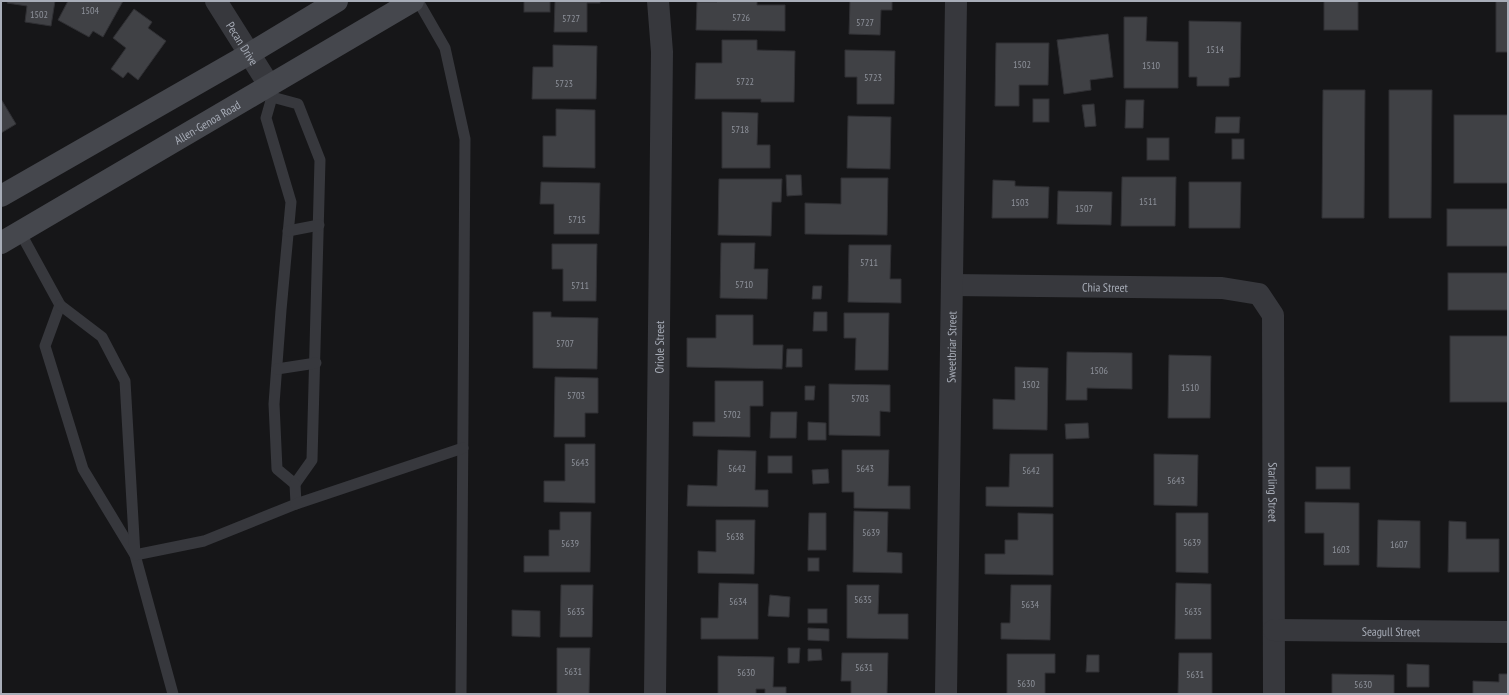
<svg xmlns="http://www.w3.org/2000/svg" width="1509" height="695" font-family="'PT Sans Narrow',sans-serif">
<rect width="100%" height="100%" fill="#161618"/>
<g fill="#404145" stroke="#303034">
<polygon points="8,1 55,1 51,26 25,22 27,6 7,3"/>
<polygon points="68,1 123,1 103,37 93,31 89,37 58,20"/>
<rect x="524" y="1" width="26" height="11"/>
<polygon points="555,1 600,1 600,3 587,3 587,32 554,32"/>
<polygon points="717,1 757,1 757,5 785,5 785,31 696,30 697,2 717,2"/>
<polygon points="850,1 892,1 892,10 881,10 880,35 849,34"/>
<rect x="1324" y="1" width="34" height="29"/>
<rect x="1496" y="1" width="12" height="51"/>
<polygon points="134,9 152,22 148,28 166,41 138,80 128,72 123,78 111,69 126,48 113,38"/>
<polygon points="1124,17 1147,17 1146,41 1178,42 1178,88 1124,88"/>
<polygon points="1189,21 1241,22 1240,77 1229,78 1229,86 1197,86 1197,77 1189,77"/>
<polygon points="1108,34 1113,77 1090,80 1091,90 1064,94 1057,40"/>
<polygon points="722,40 757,40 757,50 795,51 794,102 761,102 761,99 695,99 696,63 722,63"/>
<polygon points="996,43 1049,43 1048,85 1019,85 1019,106 995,106"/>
<polygon points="553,45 597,46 596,99 532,99 533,67 553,67"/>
<polygon points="845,50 895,51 894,104 857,104 857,77 845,77"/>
<polygon points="1323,90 1365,90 1364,218 1322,218"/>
<polygon points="1389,90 1432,90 1431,218 1389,218"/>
<polygon points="1,99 16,124 1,133"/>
<rect x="1033" y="99" width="16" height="23"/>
<polygon points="1126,100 1144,100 1143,128 1125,128"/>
<polygon points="1094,104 1096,126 1085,127 1082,105"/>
<polygon points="556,109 595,110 595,168 543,167 543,136 556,136"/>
<polygon points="722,112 758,113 757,145 770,145 770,168 722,168"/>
<rect x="1454" y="115" width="54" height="68"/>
<polygon points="848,116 891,117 890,169 847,168"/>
<polygon points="1216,117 1240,117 1239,133 1215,133"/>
<rect x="1147" y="138" width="22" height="22"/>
<rect x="1232" y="139" width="12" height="20"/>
<polygon points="786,175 801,175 802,195 787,196"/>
<polygon points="1122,177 1176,177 1175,226 1121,226"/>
<polygon points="841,178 888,178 887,235 805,234 805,203 841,204"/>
<polygon points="719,179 782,179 781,202 772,202 771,236 718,235"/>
<polygon points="993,180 1015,181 1015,186 1049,187 1048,218 992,218"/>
<polygon points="541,182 600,183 599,234 554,234 554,204 540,204"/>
<polygon points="1189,182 1241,182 1240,228 1189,228"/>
<polygon points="1058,191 1112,192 1111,225 1057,224"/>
<rect x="1447" y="209" width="61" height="37"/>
<polygon points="721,243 755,243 754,269 768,269 767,299 720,298"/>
<polygon points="552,244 597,244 596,301 563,301 563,269 552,269"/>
<polygon points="849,245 891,245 890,279 901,279 901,303 848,302"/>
<rect x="1448" y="273" width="60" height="37"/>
<polygon points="813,286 822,286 821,299 812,299"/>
<polygon points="533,312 551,312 551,317 598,318 597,369 533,368"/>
<polygon points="814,312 827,312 827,331 813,331"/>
<polygon points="844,313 889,313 888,370 855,370 856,338 844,338"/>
<polygon points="716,315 753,315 753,345 783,345 782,369 687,367 687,338 716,338"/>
<rect x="1450" y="336" width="58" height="66"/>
<polygon points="787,349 802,349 802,367 786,367"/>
<polygon points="1067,352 1132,353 1132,389 1087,388 1087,400 1066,400"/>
<polygon points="1169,355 1211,356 1210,418 1168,418"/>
<polygon points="1015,367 1048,368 1047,430 993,429 993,399 1015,400"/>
<polygon points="555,377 598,378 598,413 585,413 585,437 554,437"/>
<polygon points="715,381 763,381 763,406 750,406 750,437 693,436 693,422 715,422"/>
<polygon points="829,384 890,385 890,412 880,411 880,436 829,435"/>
<polygon points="805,386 815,386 814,400 805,400"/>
<polygon points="771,412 797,412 796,438 770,438"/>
<polygon points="808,422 826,423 826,440 808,440"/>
<polygon points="1088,423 1089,438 1066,439 1065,424"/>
<polygon points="565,444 595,444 595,503 544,502 544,481 565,481"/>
<polygon points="718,450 756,451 755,490 768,490 768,507 687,506 688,485 717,486"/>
<polygon points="842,450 889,450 888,486 910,486 910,509 854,508 854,492 842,492"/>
<polygon points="1010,454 1053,454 1053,507 986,506 986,487 1009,487"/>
<polygon points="1154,454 1198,455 1197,506 1154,505"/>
<rect x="768" y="456" width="24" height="17"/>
<rect x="1316" y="467" width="34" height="22"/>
<polygon points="828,469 829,483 813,484 812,470"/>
<polygon points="1305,502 1359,503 1359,565 1324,565 1324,533 1305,533"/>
<polygon points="854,511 888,512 887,552 902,553 902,573 853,572"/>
<polygon points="560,512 591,512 590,572 524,572 524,556 549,556 549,530 560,530"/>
<polygon points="809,513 826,513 826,550 808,550"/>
<polygon points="1018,513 1053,514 1053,575 985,574 985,554 1005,554 1005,540 1018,540"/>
<polygon points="1176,513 1208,513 1208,573 1176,572"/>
<polygon points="716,520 755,520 754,574 698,573 698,551 716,552"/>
<polygon points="1378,520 1420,521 1420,568 1377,567"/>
<polygon points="1449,521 1466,522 1466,539 1499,539 1499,572 1448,572"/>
<rect x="808" y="558" width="11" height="13"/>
<polygon points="719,583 758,584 758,639 701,639 701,618 718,618"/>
<polygon points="1176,583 1211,584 1211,639 1175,639"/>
<polygon points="561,585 593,585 592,637 560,637"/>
<polygon points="847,585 879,585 878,614 908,614 908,639 847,638"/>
<polygon points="1011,585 1051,585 1050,640 1001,639 1001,623 1010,623"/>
<polygon points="770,595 790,597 789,617 768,616"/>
<rect x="808" y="609" width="19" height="14"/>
<polygon points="512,610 540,611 540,637 512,636"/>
<polygon points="808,628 829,629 829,641 808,640"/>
<polygon points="557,648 590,648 589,694 557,694"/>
<polygon points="788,648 800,648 799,663 788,663"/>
<polygon points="808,649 821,649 822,660 808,661"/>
<polygon points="842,653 888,653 887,694 851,694 851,681 841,681"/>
<polygon points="1179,653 1212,653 1212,694 1178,694"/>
<polygon points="1007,654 1055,654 1055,673 1045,673 1045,694 1007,694"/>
<polygon points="1087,655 1099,655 1099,672 1086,672"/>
<polygon points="718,656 774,657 773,687 786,687 786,694 765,694 765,689 756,689 756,694 718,694"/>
<polygon points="1407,664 1429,665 1429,687 1407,687"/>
<polygon points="1332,674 1394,675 1394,694 1332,694"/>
<polygon points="1499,674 1508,674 1508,694 1473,694 1473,681 1499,682"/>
</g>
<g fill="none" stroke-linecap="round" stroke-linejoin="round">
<g stroke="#37383d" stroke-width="11">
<polyline points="418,1 445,48 465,139 461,694"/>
<polyline points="269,85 272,97 266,118 291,202 281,310 274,404 277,469 295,484 312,460 320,160 298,104 272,97"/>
<polyline points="288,231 319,225"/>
<polyline points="20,232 60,305 45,346 83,469 135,555 173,694"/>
<polyline points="60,305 102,337 125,381 135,555 204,541 296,504 295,484"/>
<polyline points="277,369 316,363"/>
<polyline points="296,504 463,448"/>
</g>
<g stroke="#37383d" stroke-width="22">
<path id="s1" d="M216 1 269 85"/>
<path id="s2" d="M952 285 1222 288 1259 294 1273 315 1274 694"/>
<path id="s3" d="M1274 630 1508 632"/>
<path id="s4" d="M655 694 662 52 658 1"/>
<path id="s5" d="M946 694 956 1"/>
</g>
<g stroke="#45474d" stroke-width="22">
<polyline points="1,196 249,54 337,1"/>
<path id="s6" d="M1 243 413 1"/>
</g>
</g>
<g text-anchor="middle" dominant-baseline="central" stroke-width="3" stroke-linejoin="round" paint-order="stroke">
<g font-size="10" fill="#8e929b">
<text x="90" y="10">1504</text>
<text x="39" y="14">1502</text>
<text x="741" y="17">5726</text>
<text x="571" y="18">5727</text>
<text x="865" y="22">5727</text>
<text x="1215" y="49">1514</text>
<text x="1022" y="64">1502</text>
<text x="1151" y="65">1510</text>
<text x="873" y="77">5723</text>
<text x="745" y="81">5722</text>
<text x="564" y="83">5723</text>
<text x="740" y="129">5718</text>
<text x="1148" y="201">1511</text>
<text x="1020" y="202">1503</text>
<text x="1084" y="208">1507</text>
<text x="577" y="219">5715</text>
<text x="869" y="262">5711</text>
<text x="744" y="284">5710</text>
<text x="580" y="285">5711</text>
<text x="565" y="343">5707</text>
<text x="1099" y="370">1506</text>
<text x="1031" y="384">1502</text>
<text x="1190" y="387">1510</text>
<text x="576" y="395">5703</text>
<text x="860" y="398">5703</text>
<text x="732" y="414">5702</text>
<text x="580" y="462">5643</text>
<text x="737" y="468">5642</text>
<text x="865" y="468">5643</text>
<text x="1031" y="470">5642</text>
<text x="1176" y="480">5643</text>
<text x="871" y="532">5639</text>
<text x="735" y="536">5638</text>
<text x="1192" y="542">5639</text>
<text x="570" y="543">5639</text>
<text x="1399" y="544">1607</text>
<text x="1341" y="549">1603</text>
<text x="863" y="599">5635</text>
<text x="738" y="601">5634</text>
<text x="1030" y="604">5634</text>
<text x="576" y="611">5635</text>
<text x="1193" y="611">5635</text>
<text x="864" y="667">5631</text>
<text x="573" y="671">5631</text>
<text x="746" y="672">5630</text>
<text x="1195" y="674">5631</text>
<text x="1026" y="683">5630</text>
<text x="1363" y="684">5630</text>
</g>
<g font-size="12" fill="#a8adb8" stroke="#111113">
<text stroke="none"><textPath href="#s1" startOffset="50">Pecan Drive</textPath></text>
<text stroke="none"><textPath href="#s6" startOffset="239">Allen-Genoa Road</textPath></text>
<text stroke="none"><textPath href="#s2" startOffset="153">Chia Street</textPath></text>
<text stroke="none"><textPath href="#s4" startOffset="347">Oriole Street</textPath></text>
<text stroke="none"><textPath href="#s5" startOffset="347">Sweetbriar Street</textPath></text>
<text stroke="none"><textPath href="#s2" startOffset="510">Starling Street</textPath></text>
<text stroke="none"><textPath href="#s3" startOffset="117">Seagull Street</textPath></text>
</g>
</g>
<rect width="1509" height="695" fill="none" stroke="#a8adb8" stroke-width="4"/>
</svg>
